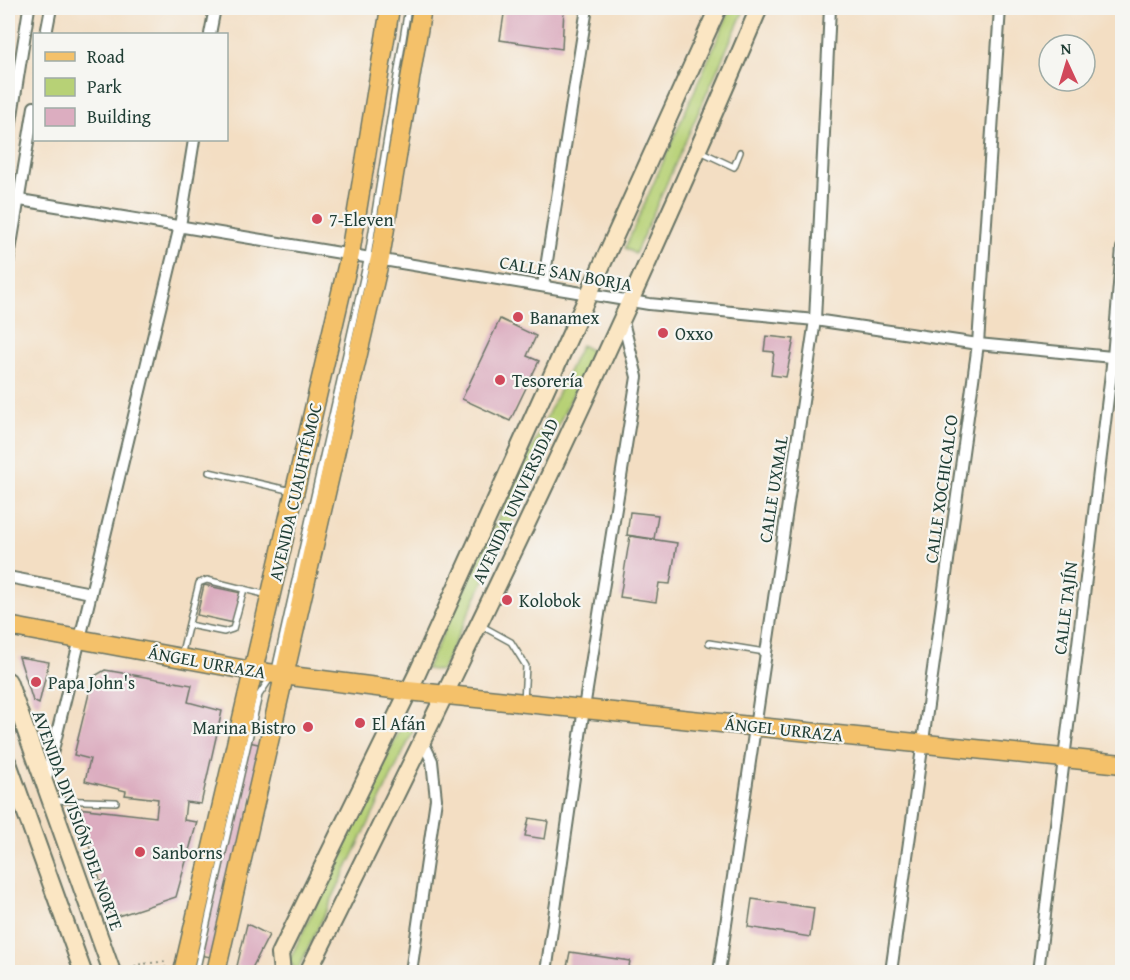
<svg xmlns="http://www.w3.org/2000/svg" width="1130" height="980" font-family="'Gentium Book Plus',serif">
<rect width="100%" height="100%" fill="#f6f6f2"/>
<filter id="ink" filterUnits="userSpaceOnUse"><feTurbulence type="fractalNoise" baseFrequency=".0167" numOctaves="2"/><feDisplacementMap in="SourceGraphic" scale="12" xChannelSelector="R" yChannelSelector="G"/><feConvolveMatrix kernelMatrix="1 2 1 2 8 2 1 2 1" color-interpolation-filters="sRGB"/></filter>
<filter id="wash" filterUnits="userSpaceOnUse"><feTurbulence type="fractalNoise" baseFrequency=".008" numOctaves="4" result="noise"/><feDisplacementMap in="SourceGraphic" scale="24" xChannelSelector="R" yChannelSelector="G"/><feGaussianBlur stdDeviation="1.35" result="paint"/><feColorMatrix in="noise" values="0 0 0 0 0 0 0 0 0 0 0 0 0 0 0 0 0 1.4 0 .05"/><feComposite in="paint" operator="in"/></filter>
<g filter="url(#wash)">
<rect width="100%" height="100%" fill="#f3dec3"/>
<g fill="#b7d176" stroke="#6b8755" stroke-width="1.5">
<polygon points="731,8 745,8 635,254 625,248"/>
<polygon points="581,345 593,352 441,671 426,669"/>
<polygon points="407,715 413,732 297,971 289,961"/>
</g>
<g id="blocks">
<g fill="#dcadc0">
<polygon points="505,8 564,8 562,49 500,40"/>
<polygon points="500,319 536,336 527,356 539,361 510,421 462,399"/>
<polygon points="766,336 794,339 786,377 771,375 774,352 764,351"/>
<polygon points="630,512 658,515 654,539 627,535"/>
<polygon points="630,536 677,543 670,584 659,583 656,602 620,597"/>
<polygon points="204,585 241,593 234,623 197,615"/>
<polygon points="19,657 49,662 39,704 33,701"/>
<polygon points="105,670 192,685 188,702 222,711 201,804 186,802 184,820 197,822 176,897 112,918 77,808 156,817 158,799 125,795 126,791 85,781 90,759 74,755 93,677"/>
<polygon points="248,742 264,745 216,958 200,955"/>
<polygon points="529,818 548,821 545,839 525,836"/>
<polygon points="752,899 814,908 810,937 748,927"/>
<polygon points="247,924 269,935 250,972 237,966"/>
<polygon points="570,952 630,961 628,972 566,972"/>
</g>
</g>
</g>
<g filter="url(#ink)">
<use href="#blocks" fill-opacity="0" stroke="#697566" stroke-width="1.5"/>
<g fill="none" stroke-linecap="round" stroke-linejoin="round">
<defs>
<g id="service">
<polyline points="700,151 734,167 740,152"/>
<polyline points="209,472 292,491"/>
<polyline points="189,625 224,632 233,629 244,589"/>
<polyline points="480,625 511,642 526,666 524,701"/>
<polyline points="709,643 765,652"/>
<polyline points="181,656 199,583 207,580 268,595"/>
<polyline points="275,670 368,256 408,8"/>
<polyline points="52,800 116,802"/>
<polyline points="196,972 259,695 271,677"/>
</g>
<g id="minor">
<polyline points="46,34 51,8"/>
<polyline points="210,34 215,8"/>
<polyline points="8,141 29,8"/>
<polyline points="8,198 649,304 815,320 978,344 1122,358"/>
<polyline points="8,263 34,107"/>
<polyline points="543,286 587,8"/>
<polyline points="8,577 91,593"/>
<polyline points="45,783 180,226 194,140"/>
<polyline points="411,972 436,799 432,761 423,742"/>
<polyline points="546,972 584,708 637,377 622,318"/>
<polyline points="719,972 815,320 830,8"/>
<polyline points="891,972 978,344 1000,8"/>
<polyline points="1038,972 1113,357 1122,248"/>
</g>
<g id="secondary">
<polyline points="8,681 112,972"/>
<polyline points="8,763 83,972"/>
<polyline points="282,972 280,954 417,674 718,8"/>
<path d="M308 972C466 655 621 334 759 8"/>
</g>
<g id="primary">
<polyline points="8,626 252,671 408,691 1122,764"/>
<polyline points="183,972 350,254 390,8"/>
<polyline points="216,972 380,258 422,8"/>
</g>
</defs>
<use href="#service" stroke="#697566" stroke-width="8"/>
<use href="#minor" stroke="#697566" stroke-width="14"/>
<use href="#secondary" stroke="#697566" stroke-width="20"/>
<use href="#primary" stroke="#697566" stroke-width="21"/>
<g stroke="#697566" stroke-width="2" stroke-dasharray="1.5 4.5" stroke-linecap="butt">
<polyline points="159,969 167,967"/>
<polyline points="138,972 135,965 168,961"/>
</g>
<use href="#service" stroke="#fff" stroke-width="5"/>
<use href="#minor" stroke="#fff" stroke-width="10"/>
<use href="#secondary" stroke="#fbe6c3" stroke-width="16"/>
<use href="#primary" stroke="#f4c16a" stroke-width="18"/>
</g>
</g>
<g fill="#d1495b" stroke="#f6f6f2" stroke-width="2">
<circle cx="317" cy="219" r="6"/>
<circle cx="518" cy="317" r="6"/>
<circle cx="663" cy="333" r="6"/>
<circle cx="500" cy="380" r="6"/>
<circle cx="507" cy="600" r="6"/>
<circle cx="36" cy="682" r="6"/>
<circle cx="360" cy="723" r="6"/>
<circle cx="308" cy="727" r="6"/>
<circle cx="140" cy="852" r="6"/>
</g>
<g text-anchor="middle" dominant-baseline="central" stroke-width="4.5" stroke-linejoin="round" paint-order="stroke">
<g font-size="18" fill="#1f3d34" stroke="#f6f6f2" text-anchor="start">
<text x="329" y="219">7-Eleven</text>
<text x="530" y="317">Banamex</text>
<text x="675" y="333">Oxxo</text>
<text x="512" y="380">Tesorería</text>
<text x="519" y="600">Kolobok</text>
<text x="48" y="682">Papa John's</text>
<text x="372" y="723">El Afán</text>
<text x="296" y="727" text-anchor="end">Marina Bistro</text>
<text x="152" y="852">Sanborns</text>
</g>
<g font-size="18" fill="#1f3d34" stroke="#f6f6f2">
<text transform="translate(566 273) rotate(10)">CALLE SAN BORJA</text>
<text transform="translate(773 489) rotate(-81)">CALLE UXMAL</text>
<text transform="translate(941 489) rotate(-82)">CALLE XOCHICALCO</text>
<text transform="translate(295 492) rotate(-77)">AVENIDA CUAUHTÉMOC</text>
<text transform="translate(515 501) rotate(-65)">AVENIDA UNIVERSIDAD</text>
<text transform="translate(1065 608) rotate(-83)">CALLE TAJÍN</text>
<text transform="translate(207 662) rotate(10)">ÁNGEL URRAZA</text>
<text transform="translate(784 729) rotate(6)">ÁNGEL URRAZA</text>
<text transform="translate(78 820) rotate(70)">AVENIDA DIVISIÓN DEL NORTE</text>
</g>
</g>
<rect width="1130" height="980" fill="none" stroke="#f6f6f2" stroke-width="30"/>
<rect x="33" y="33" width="195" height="108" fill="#f6f6f2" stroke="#a0aca6" stroke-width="1.5"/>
<rect x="45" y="52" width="30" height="9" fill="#f4c16a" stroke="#a0aca6" stroke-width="1.5"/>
<text x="87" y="63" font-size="18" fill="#1f3d34">Road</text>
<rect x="45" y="78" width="30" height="18" fill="#b7d176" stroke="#a0aca6" stroke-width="1.5"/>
<text x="87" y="93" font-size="18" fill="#1f3d34">Park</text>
<rect x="45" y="108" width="30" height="18" fill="#dcadc0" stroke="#a0aca6" stroke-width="1.5"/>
<text x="87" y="123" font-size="18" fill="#1f3d34">Building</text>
<g transform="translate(1067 63) rotate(356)"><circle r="28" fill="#f6f6f2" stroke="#a0aca6" stroke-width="1.5"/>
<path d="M0-4.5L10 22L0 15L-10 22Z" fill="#d1495b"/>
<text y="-9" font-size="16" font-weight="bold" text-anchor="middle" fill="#1f3d34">N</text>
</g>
</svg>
